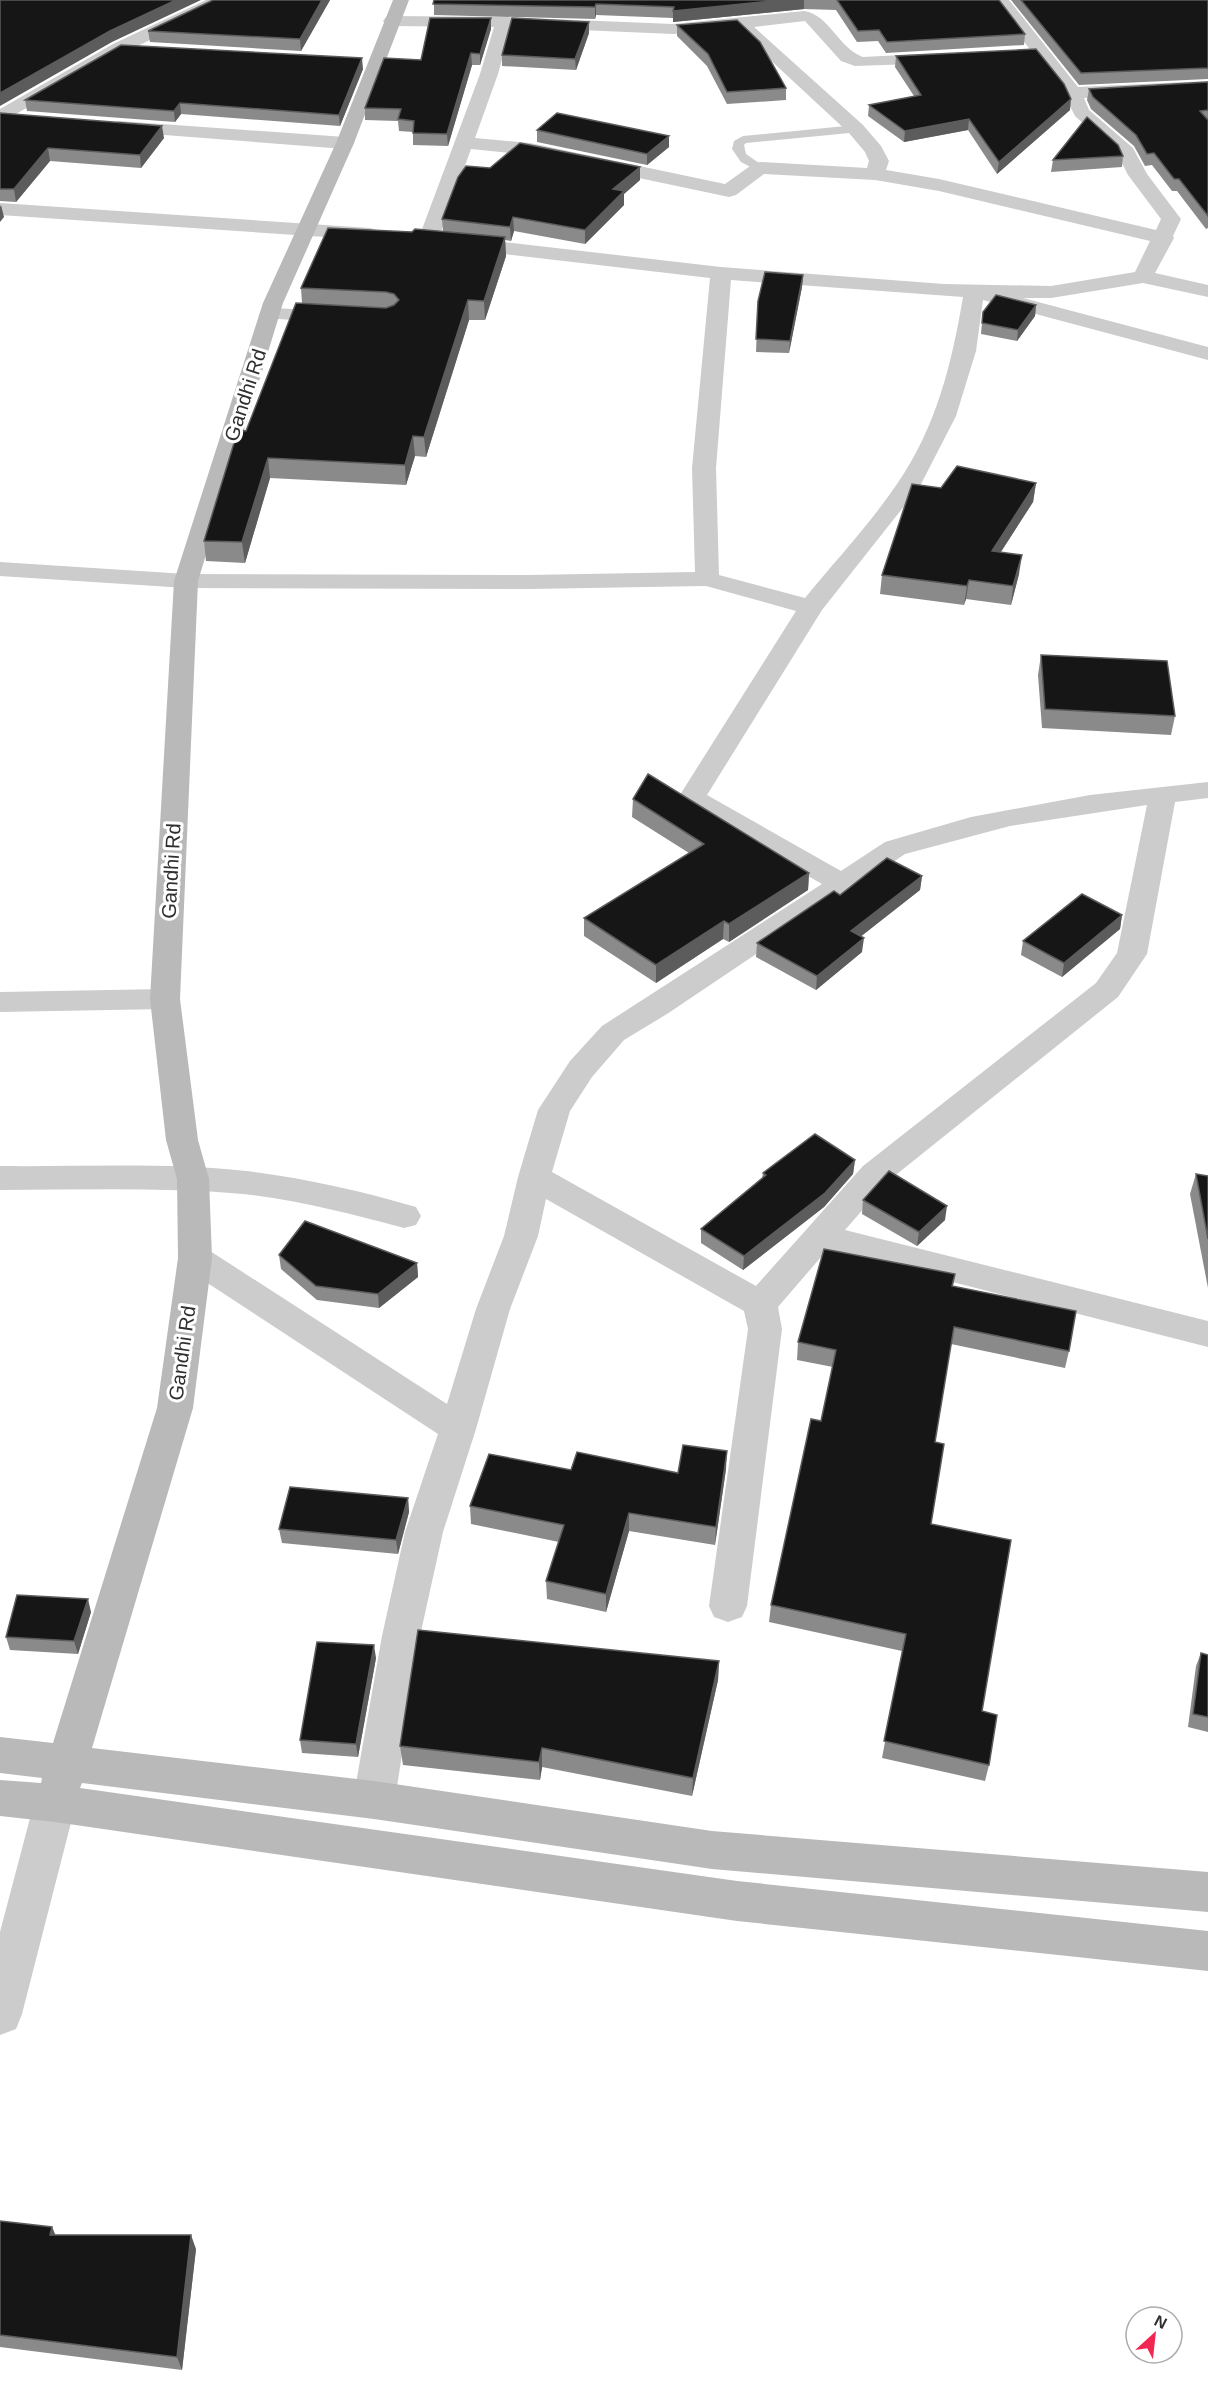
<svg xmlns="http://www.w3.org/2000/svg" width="1208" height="2389" font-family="Helvetica,sans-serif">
<rect width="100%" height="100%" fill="#fff"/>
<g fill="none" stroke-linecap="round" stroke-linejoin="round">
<polygon fill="#ccc" fill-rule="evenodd" points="856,125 860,126 860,132 746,143 744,145 746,154 766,168 760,172 741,162 732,149 734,141 743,136"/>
<g fill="#ccc" fill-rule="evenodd">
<polygon points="206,0 227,0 225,4 125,52 0,123 0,109 113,44"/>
<path d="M992 0H1009L1078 87 1208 81V91L1084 98 1089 110 1133 148 1147 174 1181 219 1173 236 1174 238 1155 273 1208 285V297L1143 283 1051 298H1023L1208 347V360L983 300 976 351 956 416 920 486 822 610 707 795 841 871 885 842 971 817 1090 795 1208 782V798L1175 802 1147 954 1118 997 887 1182 845 1230 1208 1321V1347L827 1250 778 1307 782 1329 747 1606 742 1617 728 1622 714 1617 709 1606 748 1329 744 1311 546 1199 538 1236 510 1309 476 1429 443 1532 420 1636 395 1800 389 1813 374 1819 359 1813 353 1800 382 1636 405 1532 438 1434 183 1267 178 1258 183 1249 195 1246 207 1249 447 1404 476 1309 504 1236 518 1177 538 1110 570 1061 602 1026 822 884 682 804 678 798 796 611 706 586 529 589 186 588 0 576V562L186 574 529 575 695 572 692 468 710 278 460 249 453 247 450 243 453 239 460 237 721 267 944 284 1051 286 1135 272 1150 241 939 191 875 180 764 174 736 195 729 197 530 155 471 149 438 240 435 244H421L418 240 480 74 494 27 392 26 386 25 383 21 386 17 392 16 504 17 673 24 804 11C830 15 838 48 863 57L941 53 947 54 950 58 947 62 941 63 855 66 841 61 805 21 754 27 863 125 881 146 889 161 886 170 939 179 1156 230 1161 219 1128 175 1118 155 1075 116 1064 94ZM511 27 673 34 737 29 849 133 865 152 869 161 867 168 760 162 753 164 725 184 530 143 475 138 498 74ZM731 280 963 297C952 363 936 428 897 484 870 524 836 560 805 598L719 575 716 468ZM1147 805 1117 953 1096 983 863 1166 756 1286 552 1172 570 1111 592 1077 624 1040 667 1014 905 854 1010 826Z"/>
<polygon points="119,121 345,137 352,139 354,143 352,147 345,149 112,131 110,127 112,123"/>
<polygon points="0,203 370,228 377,230 380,234 377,238 370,240 0,215"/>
<polygon points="270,308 338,311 345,313 349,317 345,321 338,323 263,318 259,314 263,310"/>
<polygon points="165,989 176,992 180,999 176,1006 165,1009 0,1012 0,992"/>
<path d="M0 1166C82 1167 165 1162 246 1171 304 1178 361 1191 416 1207L421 1216 416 1225 404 1228C351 1214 298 1200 243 1194 162 1187 81 1190 0 1190Z"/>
<polygon points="55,1784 70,1790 76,1803 22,2014 16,2029 0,2035 0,1932 34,1803 40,1790"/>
</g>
<polygon fill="#b9b9b9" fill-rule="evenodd" points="393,0 409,0 354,143 283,303 198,581 180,999 198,1140 209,1179 212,1258 193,1408 92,1748 374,1781 712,1831 1208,1872 1208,1912 712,1869 374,1819 82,1783 80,1788 737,1881 1208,1931 1208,1971 737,1921 55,1822 0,1816 0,1780 41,1783 42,1778 0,1773 0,1737 53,1743 157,1408 178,1258 177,1179 166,1140 150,999 174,581 263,303 336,143"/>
</g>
<g fill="#8a8a8a">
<polygon points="213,0 330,0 301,51 150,42 148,31"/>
<polygon points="434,0 999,0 1025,34 1024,45 886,53 878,41 857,42 836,10 804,9 673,22 673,18 596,15 595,19 434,15"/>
<polygon points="1011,0 1208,0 1208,79 1079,85"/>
<polygon points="491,18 491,29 480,65 472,65 448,146 413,145 413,132 399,131 398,121 365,120 365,108 421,60"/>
<polygon points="677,25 786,88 786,100 727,104 707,66 677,36"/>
<polygon points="589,33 576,70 502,66 502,55"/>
<polygon points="896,56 1070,110 997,174 968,130 904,142 868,116 869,105 914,96 895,67"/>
<polygon points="363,69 340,126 181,114 175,122 27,111 25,100"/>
<polygon points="1208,82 1208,228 1206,229 1177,191 1172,191 1152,165 1145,166 1134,146 1091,109 1087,100 1089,89"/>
<polygon points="0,113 164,138 141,168 50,161 16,202 0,201"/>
<polygon points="537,130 669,136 669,147 647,165 537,142"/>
<polygon points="1123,156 1122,167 1051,172 1053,160"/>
<polygon points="640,167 640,180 624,194 624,205 585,244 514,231 511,241 505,240 506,256 485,320 469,320 426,457 415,456 406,485 270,478 245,563 206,561 204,541 246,431 302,303 301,288 412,232 443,231 442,219 490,168"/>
<polygon points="803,275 802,287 789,353 756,352 758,301"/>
<polygon points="1036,305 1035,316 1017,341 981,334 983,312"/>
<polygon points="1036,483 1033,502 1001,552 1019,574 1011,605 966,599 964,605 880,594 882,575 941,488"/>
<polygon points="1041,655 1175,716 1171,735 1042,728 1038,675"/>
<polygon points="633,799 809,873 808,890 729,942 723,939 656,983 584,936 584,918 689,853 632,817"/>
<polygon points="922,876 920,890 861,936 862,952 816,990 756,957 757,943 840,895"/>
<polygon points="1122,915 1120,929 1062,977 1021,955 1023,941"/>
<polygon points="855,1160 853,1174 824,1207 743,1270 701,1243 701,1229 762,1178 763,1173"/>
<polygon points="1196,1174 1208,1176 1208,1288 1190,1194"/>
<polygon points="863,1200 945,1220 917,1246 862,1214"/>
<polygon points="279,1255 417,1263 418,1277 379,1308 317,1300 281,1269"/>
<polygon points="955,1274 953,1286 1069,1351 1065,1368 951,1344 935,1442 931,1524 982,1711 989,1765 985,1781 882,1758 902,1651 769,1622 771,1605 821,1421 833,1367 797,1360 798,1342"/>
<polygon points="726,1469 715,1545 629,1531 606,1612 547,1599 546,1581 559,1542 471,1524 470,1506 678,1473"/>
<polygon points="408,1498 409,1512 398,1554 282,1543 279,1529"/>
<polygon points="91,1612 78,1654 10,1650 6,1637"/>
<polygon points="1201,1653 1208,1655 1208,1732 1188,1727 1196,1666"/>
<polygon points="376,1658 358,1757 302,1753 300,1740"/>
<polygon points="719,1661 718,1680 692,1796 542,1767 540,1780 403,1765 400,1746"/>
<polygon points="0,2221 52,2227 55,2235 196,2249 182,2370 0,2347"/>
</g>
<g fill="#5c5c5c">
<polygon points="176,0 201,0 112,42 0,106 0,93 110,31"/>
<polygon points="322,0 330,0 301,51 300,39"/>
<polygon points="782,0 804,0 804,9 673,22 673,11"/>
<polygon points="596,4 596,15 595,19 595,7"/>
<polygon points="491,18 491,29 480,65 480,54"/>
<polygon points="589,22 589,33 576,70 575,59"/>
<polygon points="471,53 472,65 448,146 447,134"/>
<polygon points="362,58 363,69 340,126 339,115"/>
<polygon points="1071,99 1070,110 997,174 999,162"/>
<polygon points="180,103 181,114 175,122 174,111"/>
<polygon points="969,119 968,130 904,142 905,131"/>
<polygon points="162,126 164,138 141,168 140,155"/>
<polygon points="669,136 669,147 647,165 647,154"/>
<polygon points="48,148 50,161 16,202 14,189"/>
<polygon points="640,167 640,180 624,194 624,205 585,244 585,230 613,189"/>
<polygon points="1,205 4,217 0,222 0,207"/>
<polygon points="513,217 514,231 511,241 510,227"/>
<polygon points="505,237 506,256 485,320 484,301"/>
<polygon points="803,275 802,287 789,353 790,341"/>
<polygon points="468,300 469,320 426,457 424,437"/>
<polygon points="1036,305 1035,316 1017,341 1018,330"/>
<polygon points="413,436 415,456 406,485 405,465"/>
<polygon points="268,458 270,478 245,563 242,542"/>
<polygon points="1036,483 1033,502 989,570 992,551"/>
<polygon points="1022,555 1019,574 1011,605 1013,586"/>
<polygon points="969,580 966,599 964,605 967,586"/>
<polygon points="809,873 808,890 729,942 729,924"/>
<polygon points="922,876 920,890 850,945 851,931"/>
<polygon points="1122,915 1120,929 1062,977 1064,963"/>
<polygon points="724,921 723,939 656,983 656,965"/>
<polygon points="864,938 862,952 816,990 817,976"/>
<polygon points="855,1160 853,1174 824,1207 743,1270 744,1256"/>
<polygon points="947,1206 945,1220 917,1246 919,1232"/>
<polygon points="417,1263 418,1277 379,1308 378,1294"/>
<polygon points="727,1451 726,1469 715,1545 716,1527"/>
<polygon points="408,1498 409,1512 398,1554 396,1540"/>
<polygon points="629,1513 629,1531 606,1612 606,1594"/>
<polygon points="88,1599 91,1612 78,1654 74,1641"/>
<polygon points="374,1645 376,1658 358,1757 356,1744"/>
<polygon points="719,1661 718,1680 692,1796 693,1778"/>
<polygon points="542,1748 542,1767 540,1780 539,1762"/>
<polygon points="52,2227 58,2241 50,2235"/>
<polygon points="191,2235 196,2249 182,2370 177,2357"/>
</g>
<g fill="#161616" stroke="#5c5c5c" stroke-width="1.5">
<polygon points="0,0 176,0 110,31 0,93"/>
<polygon points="213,0 322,0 300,39 148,31"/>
<polygon points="434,0 782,0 673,11 674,7 596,4 595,7 433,4"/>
<polygon points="837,0 999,0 1025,34 887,42 879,30 858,31"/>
<polygon points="1021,0 1208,0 1208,68 1081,73"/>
<polygon points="430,18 491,18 480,54 471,53 447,134 413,133 414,121 398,119 401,109 365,108 384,58 421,60"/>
<polygon points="512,18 589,22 575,59 502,55"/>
<polygon points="737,20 760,42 786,88 727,92 708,54 677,25"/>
<polygon points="121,45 362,58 339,115 180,103 174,111 25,100"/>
<polygon points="1036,49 1064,84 1071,99 999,162 969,119 905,131 869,105 921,95 896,56"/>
<polygon points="1208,82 1208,110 1200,111 1208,120 1208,216 1179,179 1174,179 1154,153 1147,154 1136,135 1093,97 1089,89"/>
<polygon points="0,113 162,126 140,155 48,148 14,189 0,189"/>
<polygon points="557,113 669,136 647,154 537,130"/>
<polygon points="1087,117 1118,145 1123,156 1053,160"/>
<polygon points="520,143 640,167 613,189 624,191 585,230 513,217 510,227 442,219 458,177 466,166 490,168"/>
<polygon points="328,228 412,232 415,229 505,237 484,301 468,300 424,437 413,436 405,465 268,458 242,542 204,541 238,430 246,431 296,303 386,308 394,305 399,300 394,294 386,292 301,288"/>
<polygon points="765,272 803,275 790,341 756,339 758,301"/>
<polygon points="996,295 1036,305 1018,330 982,323 983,312"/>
<polygon points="957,466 1036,483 992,551 1022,555 1013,586 969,580 967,586 882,575 912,484 941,488"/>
<polygon points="1041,655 1167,661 1175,716 1045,709"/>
<polygon points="648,774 809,873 729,924 724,921 656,965 584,918 704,844 633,799"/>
<polygon points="887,858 922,876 851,931 864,938 817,976 757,943 834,891 840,895"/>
<polygon points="1082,894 1122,915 1064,963 1023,941"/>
<polygon points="815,1134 855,1160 825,1193 744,1256 701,1229 766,1175 763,1173"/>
<polygon points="889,1171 947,1206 919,1232 863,1200"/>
<polygon points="1196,1174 1208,1176 1208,1239"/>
<polygon points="305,1221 417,1263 378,1294 316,1286 279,1255"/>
<polygon points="824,1249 955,1274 952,1286 1076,1311 1069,1351 954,1327 935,1442 944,1444 931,1524 1011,1540 982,1711 997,1715 989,1765 884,1741 906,1634 771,1605 811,1419 821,1421 836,1350 798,1342"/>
<polygon points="683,1445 727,1451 716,1527 629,1513 606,1594 546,1581 564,1525 470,1506 489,1454 571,1470 577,1452 678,1473"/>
<polygon points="290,1487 408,1498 396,1540 279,1529"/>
<polygon points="17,1595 88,1599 74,1641 6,1637"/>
<polygon points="418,1630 719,1661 693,1778 542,1748 539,1762 400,1746"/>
<polygon points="317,1642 374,1645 356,1744 300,1740"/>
<polygon points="1201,1653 1208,1655 1208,1717 1193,1714"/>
<polygon points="0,2221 52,2227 50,2235 191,2235 177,2357 0,2335"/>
</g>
<g text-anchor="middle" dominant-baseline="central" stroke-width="6" stroke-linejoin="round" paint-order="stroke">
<g font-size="20" fill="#2f2f2f" stroke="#fff">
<text transform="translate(245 395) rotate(-72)">Gandhi Rd</text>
<text transform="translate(171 871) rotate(-87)">Gandhi Rd</text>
<text transform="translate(182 1353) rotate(-82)">Gandhi Rd</text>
</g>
</g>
<g transform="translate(1154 2335) rotate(27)"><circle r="28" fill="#ffffff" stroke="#acacac" stroke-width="1.5"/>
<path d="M0-4.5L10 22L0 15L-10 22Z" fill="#f22652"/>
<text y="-9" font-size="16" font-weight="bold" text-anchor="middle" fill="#2f2f2f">N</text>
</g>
</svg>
